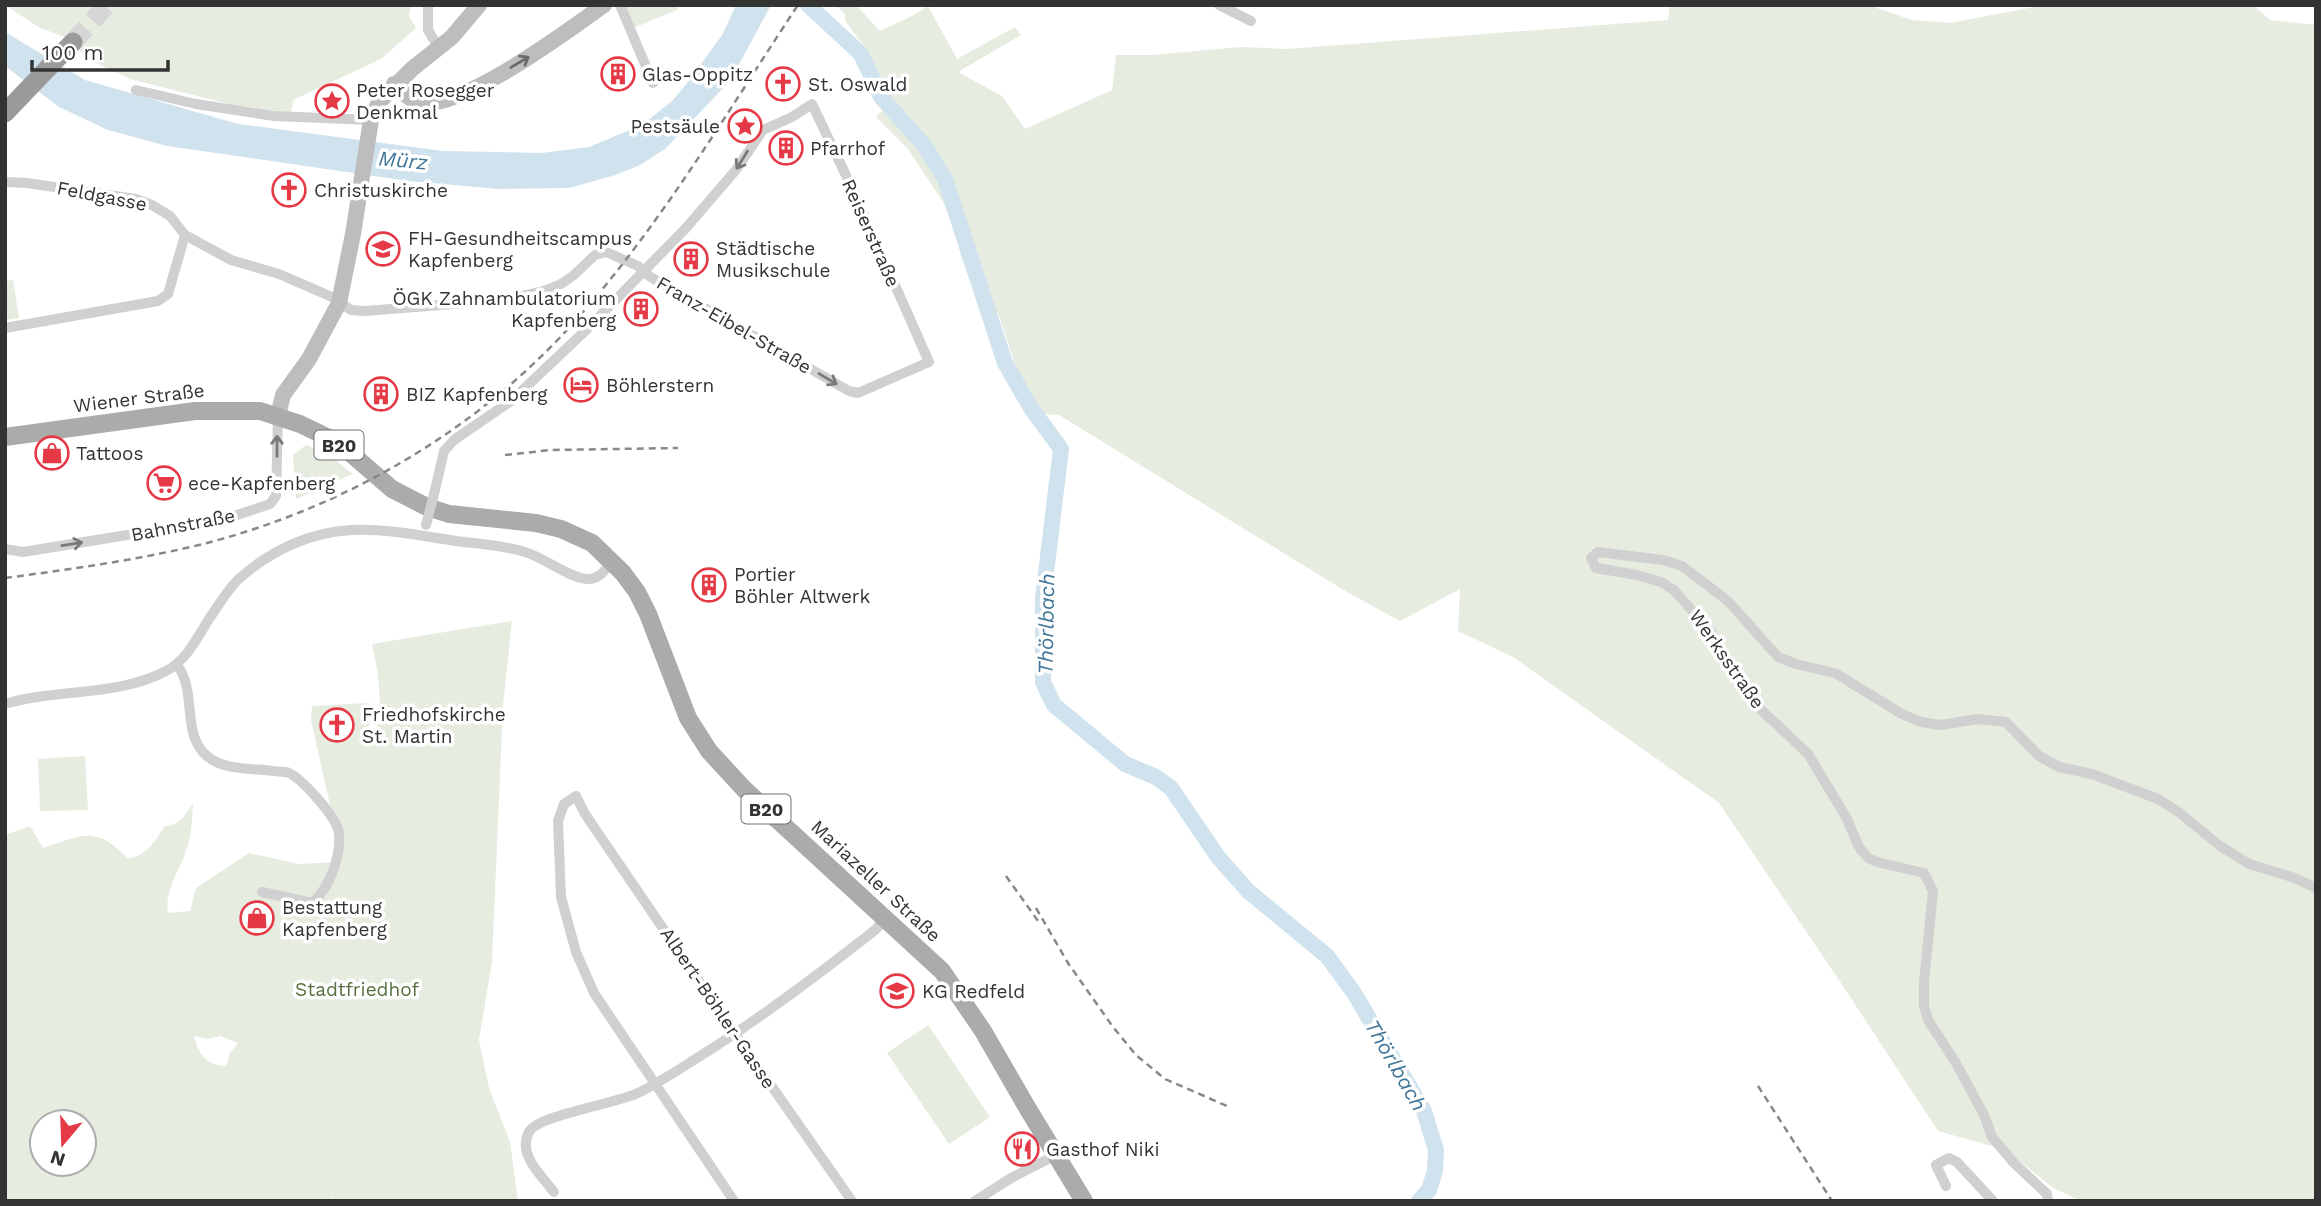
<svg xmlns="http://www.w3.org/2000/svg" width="2321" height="1206" font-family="'Work Sans',sans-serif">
<rect width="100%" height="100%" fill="#fff"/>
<g fill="#e6ecdf" fill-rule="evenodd">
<polygon points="5,5 411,5 409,16 416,28 381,59 293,100 291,113 229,104 130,79 90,60 63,36 40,28"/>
<polygon points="620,5 678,5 677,10 631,29"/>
<polygon points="835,5 856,5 880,31 912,16 928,6 957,59 1015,27 1021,35 958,72 1002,96 1025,129 1112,90 1116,55 1152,55 1241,47 1287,49 1668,20 1670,5 1868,5 1912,20 1950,23 2044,5 2253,5 2270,20 2316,25 2316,1201 2081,1201 2053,1188 2006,1150 1938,1131 1839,980 1719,803 1513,657 1458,631 1460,589 1400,621 1347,592 1059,415 1043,414 1022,385 998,313 985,315 962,259 953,224 943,202 908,149 876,117 893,101 882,87 864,46 845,21 845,14"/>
<polygon points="13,280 19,318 5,320 5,281"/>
<polygon points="306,445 327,454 353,474 296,499 293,455"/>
<path d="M512 621 503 705 492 962 479 1040 489 1088 510 1142 518 1201H333L332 1193 331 1201H5V835L30 826 43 848C82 836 95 824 128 859 149 854 153 843 165 826 179 826 186 814 193 803 192 819 192 836 186 851 179 871 164 892 168 913L190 911 196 888 249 853 299 864 338 862V820L330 805 311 720 312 706 369 703 370 736H374C384 703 379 677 372 644ZM194 1036 208 1039 220 1036 238 1043 230 1053 226 1066C206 1065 199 1055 194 1036ZM42 1122H84V1164H42Z"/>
<polygon points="85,756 88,810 40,811 38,759"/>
<polygon points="928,1025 990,1117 949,1144 887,1053"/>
</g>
<polygon fill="#cfe2ee" points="736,5 771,5 730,81 665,149 640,165 615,175 570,188 499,189 409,181 167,146 108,130 59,107 5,66 5,32 85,80 238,124 443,151 542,153 589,147 642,125 672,101 688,82 722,35"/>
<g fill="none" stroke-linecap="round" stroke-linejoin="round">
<polyline stroke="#cfe2ee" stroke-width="16" points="808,5 861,54 881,97 924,145 945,179 1005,363 1031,408 1061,449 1043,598 1043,682 1054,705 1125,764 1156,777 1171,788 1218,857 1248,891 1327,956 1354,993 1424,1111 1436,1150 1435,1171 1429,1190 1419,1201"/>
<polyline stroke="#d6d6d6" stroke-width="19" stroke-dasharray="19 10" stroke-linecap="butt" points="73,42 107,5"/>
<g stroke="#d0d0d0" stroke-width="10">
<polyline points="428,5 428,30 438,47"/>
<polyline points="620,5 653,83"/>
<polyline points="1219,5 1251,21"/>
<polyline points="136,90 196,104 274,116 371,120"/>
<polyline points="5,182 27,183 136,199 152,205 170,216 185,235 231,260 279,274 332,297 351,310 365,311 504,300 544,291 561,284 574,275 595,255 606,252 638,266 649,276 849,391 858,393 929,362 853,190 812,104 792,117 763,130 735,171 686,228 584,332 511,401 454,440 444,451 435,490"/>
<polyline points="5,328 158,301 168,294 185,235"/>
<polyline points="5,549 23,552 225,519 270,504 276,496 278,416"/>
<path d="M177 665C196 689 183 728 202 751 218 771 250 768 273 771 277 772 284 771 289 773 303 780 338 818 339 834 341 857 329 889 312 903L262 892"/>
<path d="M5 704C57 688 117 697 166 671 186 661 197 638 209 619 219 605 228 588 241 577 272 550 311 532 351 530 386 528 422 536 456 541 479 544 503 545 525 552 543 557 571 579 587 579 599 580 605 570 612 561"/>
<polyline points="1946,1186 1936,1165 1949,1158 1957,1162 1993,1201"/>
<path d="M554 1192C541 1175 517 1154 529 1132 538 1115 615 1104 638 1093 659 1083 678 1070 697 1058 760 1019 818 975 875 930L886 918"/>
<polyline points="734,1201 594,993 576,952 561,897 558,821 564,804 576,796 585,814 735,1034 852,1201"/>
<polyline points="975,1201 1011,1178 1056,1155"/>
<polyline points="2048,1201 2047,1194 2013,1162 1992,1137 1984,1115 1956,1063 1928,1020 1924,1006 1924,982 1933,891 1924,873 1877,862 1868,858 1859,847 1846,817 1808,754 1755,704 1740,684 1711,632 1674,590 1661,582 1637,575 1596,568 1591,558 1598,552 1663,560 1682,566 1728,601 1778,657 1796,664 1835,673 1902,714 1921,722 1941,725 1978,719 2006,722 2039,756 2059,767 2092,774 2158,799 2180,813 2220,846 2249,864 2295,878 2316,888"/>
</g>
<g stroke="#bdbdbd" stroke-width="16">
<path d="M394 84C401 91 411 101 420 103 464 109 567 31 604 5"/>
<polyline points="278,416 283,395 309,359 339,303 353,234 371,120 379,102 412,69 452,37 479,5"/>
</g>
<polyline stroke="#ababab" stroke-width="18" points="5,437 195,411 260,411 300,424 329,438 348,451 392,489 427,507 449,514 536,523 561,529 592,543 623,573 637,592 648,614 688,718 709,751 744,789 942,971 983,1031 1028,1109 1084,1201"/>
<polyline stroke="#9a9a9a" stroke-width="19" points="5,113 73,42"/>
<g stroke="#888" stroke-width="2.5" stroke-dasharray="7 5" stroke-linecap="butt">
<polyline points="505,455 551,450 678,448"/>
<path d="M5 578C72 569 138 560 203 544 352 506 491 422 589 305 668 213 731 106 798 5"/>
<polyline points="1006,876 1038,921"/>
<polyline points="1036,908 1068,963 1113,1027 1136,1055 1165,1079 1227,1106"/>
<polyline points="1758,1086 1832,1201"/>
</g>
<polyline stroke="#d0d0d0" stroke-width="10" points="426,525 435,490"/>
</g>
<defs><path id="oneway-shaft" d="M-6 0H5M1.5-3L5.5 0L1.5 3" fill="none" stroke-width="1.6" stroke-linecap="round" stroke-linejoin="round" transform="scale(1.75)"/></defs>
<use stroke="#6a6a6a" href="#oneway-shaft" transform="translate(520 62) rotate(-31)"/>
<g stroke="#7a7a7a">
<use href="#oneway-shaft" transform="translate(742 160) rotate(122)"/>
<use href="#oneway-shaft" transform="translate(828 379) rotate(31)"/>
<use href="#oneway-shaft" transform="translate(277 446) rotate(-90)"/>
<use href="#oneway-shaft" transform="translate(72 544) rotate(-9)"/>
</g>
<defs>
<symbol id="building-ring" viewBox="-11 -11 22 22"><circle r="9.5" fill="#fff" stroke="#e63946" stroke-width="1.5"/><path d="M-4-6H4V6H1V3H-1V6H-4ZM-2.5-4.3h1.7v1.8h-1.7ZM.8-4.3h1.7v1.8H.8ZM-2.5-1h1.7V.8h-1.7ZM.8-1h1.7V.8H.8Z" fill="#e63946"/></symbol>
<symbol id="church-ring" viewBox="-11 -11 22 22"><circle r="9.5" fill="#fff" stroke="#e63946" stroke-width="1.5"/><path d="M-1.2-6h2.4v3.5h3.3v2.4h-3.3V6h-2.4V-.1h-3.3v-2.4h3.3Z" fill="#e63946"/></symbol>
<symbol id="sight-ring" viewBox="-11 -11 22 22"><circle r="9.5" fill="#fff" stroke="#e63946" stroke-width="1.5"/><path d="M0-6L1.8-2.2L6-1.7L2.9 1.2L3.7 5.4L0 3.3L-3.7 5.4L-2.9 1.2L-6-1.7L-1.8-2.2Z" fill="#e63946"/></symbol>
<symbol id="university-ring" viewBox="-11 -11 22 22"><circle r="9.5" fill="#fff" stroke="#e63946" stroke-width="1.5"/><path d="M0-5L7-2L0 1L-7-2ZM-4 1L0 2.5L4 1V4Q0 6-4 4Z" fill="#e63946"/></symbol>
<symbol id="hotel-ring" viewBox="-11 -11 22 22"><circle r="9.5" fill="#fff" stroke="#e63946" stroke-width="1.5"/><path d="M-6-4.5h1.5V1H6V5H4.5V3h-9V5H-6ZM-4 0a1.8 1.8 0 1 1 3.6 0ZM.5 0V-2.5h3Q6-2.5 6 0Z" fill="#e63946"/></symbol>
<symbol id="shop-ring" viewBox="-11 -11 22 22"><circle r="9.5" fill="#fff" stroke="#e63946" stroke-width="1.5"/><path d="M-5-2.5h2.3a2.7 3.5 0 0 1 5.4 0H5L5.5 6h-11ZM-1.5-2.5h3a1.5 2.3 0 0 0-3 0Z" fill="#e63946"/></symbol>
<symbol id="supermarket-ring" viewBox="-11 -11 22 22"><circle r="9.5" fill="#fff" stroke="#e63946" stroke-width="1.5"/><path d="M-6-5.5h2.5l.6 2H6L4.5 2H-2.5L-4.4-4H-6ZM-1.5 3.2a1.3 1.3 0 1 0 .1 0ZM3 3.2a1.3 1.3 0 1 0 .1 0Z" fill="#e63946"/></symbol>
<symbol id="school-ring" viewBox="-11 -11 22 22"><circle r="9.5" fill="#fff" stroke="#e63946" stroke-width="1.5"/><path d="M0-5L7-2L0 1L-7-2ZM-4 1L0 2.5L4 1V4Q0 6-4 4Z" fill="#e63946"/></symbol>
<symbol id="restaurant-ring" viewBox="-11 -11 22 22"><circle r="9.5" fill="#fff" stroke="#e63946" stroke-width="1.5"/><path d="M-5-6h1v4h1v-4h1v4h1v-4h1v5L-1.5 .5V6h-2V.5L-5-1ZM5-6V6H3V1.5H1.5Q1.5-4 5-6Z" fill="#e63946"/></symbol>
</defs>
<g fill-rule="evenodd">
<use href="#building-ring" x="599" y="55" width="38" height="38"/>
<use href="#church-ring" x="764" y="65" width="38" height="38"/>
<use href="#sight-ring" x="313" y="82" width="38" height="38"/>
<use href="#sight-ring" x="726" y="107" width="38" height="38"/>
<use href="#building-ring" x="767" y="129" width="38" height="38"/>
<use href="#church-ring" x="270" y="171" width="38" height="38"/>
<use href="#university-ring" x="364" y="230" width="38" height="38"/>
<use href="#building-ring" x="672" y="240" width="38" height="38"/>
<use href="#building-ring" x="622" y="290" width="38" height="38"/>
<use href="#hotel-ring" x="562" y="366" width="38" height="38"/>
<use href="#building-ring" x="362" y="375" width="38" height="38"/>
<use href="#shop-ring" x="33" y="434" width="38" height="38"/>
<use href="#supermarket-ring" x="145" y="464" width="38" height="38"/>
<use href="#building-ring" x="690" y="566" width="38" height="38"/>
<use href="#church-ring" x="318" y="706" width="38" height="38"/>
<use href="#shop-ring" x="238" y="899" width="38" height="38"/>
<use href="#school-ring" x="878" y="972" width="38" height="38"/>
<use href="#restaurant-ring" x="1003" y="1130" width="38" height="38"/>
</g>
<g text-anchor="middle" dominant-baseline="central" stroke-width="7" stroke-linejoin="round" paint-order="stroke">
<g fill="#fff" stroke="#707070" stroke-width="2">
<rect x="314.5" y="430.5" width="49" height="29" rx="5"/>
<rect x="741.5" y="794.5" width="49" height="29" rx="5"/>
</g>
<g font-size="18" font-weight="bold" fill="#333">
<text x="339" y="445">B20</text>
<text x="766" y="809">B20</text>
</g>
<g font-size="19" fill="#333" stroke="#fff" text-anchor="start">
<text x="642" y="74">Glas-Oppitz</text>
<text x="808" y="84">St. Oswald</text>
<text x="356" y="90">Peter Rosegger<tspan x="356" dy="22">Denkmal</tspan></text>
<text x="720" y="126" text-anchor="end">Pestsäule</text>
<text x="810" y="148">Pfarrhof</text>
<text x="314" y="190">Christuskirche</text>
<text x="408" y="238">FH-Gesundheitscampus<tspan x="408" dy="22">Kapfenberg</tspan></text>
<text x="716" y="248">Städtische<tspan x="716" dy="22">Musikschule</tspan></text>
<text x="616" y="298" text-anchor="end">ÖGK Zahnambulatorium<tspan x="616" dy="22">Kapfenberg</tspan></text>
<text x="606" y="385">Böhlerstern</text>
<text x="406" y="394">BIZ Kapfenberg</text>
<text x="76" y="453">Tattoos</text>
<text x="188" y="483">ece-Kapfenberg</text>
<text x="734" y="574">Portier<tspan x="734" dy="22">Böhler Altwerk</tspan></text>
<text x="362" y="714">Friedhofskirche<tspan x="362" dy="22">St. Martin</tspan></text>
<text x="282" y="907">Bestattung<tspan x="282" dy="22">Kapfenberg</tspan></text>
<text x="922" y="991">KG Redfeld</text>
<text x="1046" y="1149">Gasthof Niki</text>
</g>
<g font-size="19" fill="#333" stroke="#fff">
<text transform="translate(102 196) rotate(11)">Feldgasse</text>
<text transform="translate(871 233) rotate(66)">Reiserstraße</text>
<text transform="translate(734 325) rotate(30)">Franz-Eibel-Straße</text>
<text transform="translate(139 398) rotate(-7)">Wiener Straße</text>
<text transform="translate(183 525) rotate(-11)">Bahnstraße</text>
<text transform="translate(1727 659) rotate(55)">Werksstraße</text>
<text transform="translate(876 881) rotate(43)">Mariazeller Straße</text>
<text transform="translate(718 1008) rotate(56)">Albert-Böhler-Gasse</text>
</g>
<g font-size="19" fill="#56703f" stroke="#fff">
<text x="357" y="989">Stadtfriedhof</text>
</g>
<g font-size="21" font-style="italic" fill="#3f7597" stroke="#fff">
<text transform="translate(403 160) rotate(5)">Mürz</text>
<text transform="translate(1046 624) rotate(-89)">Thörlbach</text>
<text transform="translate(1396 1065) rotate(60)">Thörlbach</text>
</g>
</g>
<rect width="2321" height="1206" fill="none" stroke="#333333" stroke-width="14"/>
<g transform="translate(63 1143) rotate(199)"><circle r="33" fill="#ffffff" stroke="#adadad" stroke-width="2"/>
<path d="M0-5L12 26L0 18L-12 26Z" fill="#e63946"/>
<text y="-10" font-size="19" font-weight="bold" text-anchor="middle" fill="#333333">N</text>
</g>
<path d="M32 60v10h136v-10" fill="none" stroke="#333333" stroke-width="3.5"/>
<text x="42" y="60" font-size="21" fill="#333333" stroke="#ffffff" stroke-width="5" paint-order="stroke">100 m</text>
</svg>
